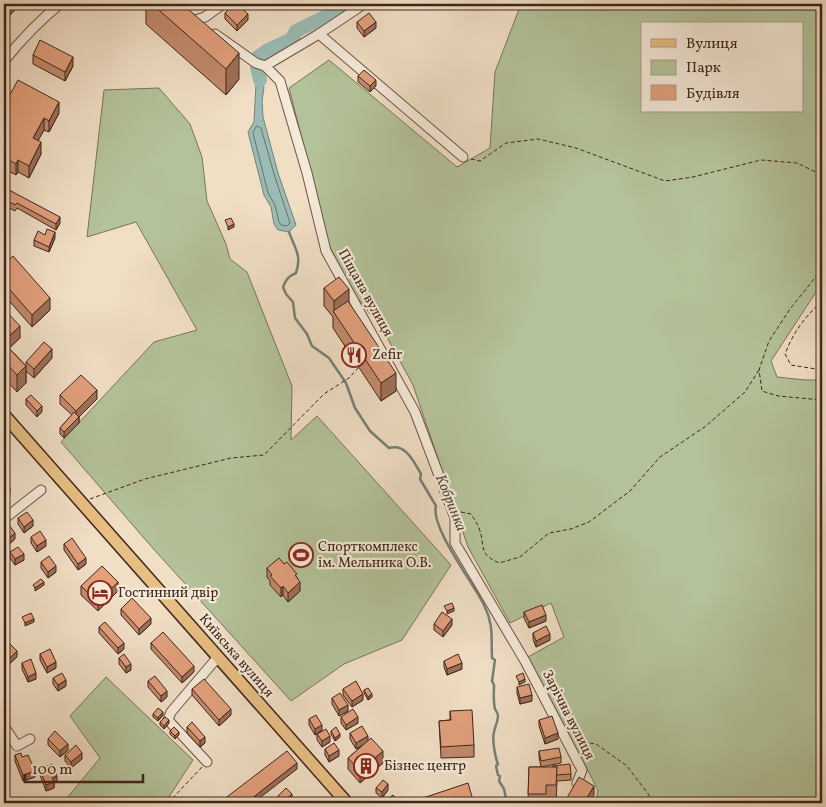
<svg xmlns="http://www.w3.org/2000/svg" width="826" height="807" font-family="Vollkorn,serif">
<rect width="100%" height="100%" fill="#f0dec5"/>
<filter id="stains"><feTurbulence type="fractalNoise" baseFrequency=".004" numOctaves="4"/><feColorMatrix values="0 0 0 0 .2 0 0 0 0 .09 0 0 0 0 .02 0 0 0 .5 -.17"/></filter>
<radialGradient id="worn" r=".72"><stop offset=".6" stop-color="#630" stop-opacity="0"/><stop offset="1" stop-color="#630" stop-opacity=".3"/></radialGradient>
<g fill="#b4c299" stroke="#7a745a" fill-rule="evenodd">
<path d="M521 4H822V287L816 292 771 361 777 377 805 380H822V803H596L598 790 528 657 564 637 551 603 510 623 468 547 413 385 383 330 351 290 329 245 289 88 329 60 457 167 490 148 495 72ZM642 24H802V111H642Z"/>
<polygon points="159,88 190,124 202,157 207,201 226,244 230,259 247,272 292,386 291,440 317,416 451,565 402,640 344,664 291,701 150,545 61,442 154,342 197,330 136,222 87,237 104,90"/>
<polygon points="106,677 193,760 165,803 63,803 100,758 70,716"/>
</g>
<polygon fill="#9abcb4" stroke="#768077" points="260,80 264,87 262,101 263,117 278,173 296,225 289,232 278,230 274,224 271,207 264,195 248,132 254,122 256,84"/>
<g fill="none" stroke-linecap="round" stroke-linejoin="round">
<polygon stroke="#6d7068" stroke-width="1" points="257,126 261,128 274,174 290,223 287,226 281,225 279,222 275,205 268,193 253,133"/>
<path stroke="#768077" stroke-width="2.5" d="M289 232C295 249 302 255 296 273 289 276 286 279 283 287L286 294 293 302 295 318 307 334 312 346 329 358 346 383 355 408 370 431 389 448C406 443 414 462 421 474L420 479 436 506C430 527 474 584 484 605 494 625 491 637 492 658L495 660 492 681 494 685C494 693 493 701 495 709 496 711 498 713 498 716 498 722 495 726 494 732 492 739 495 757 498 764L496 766 498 775 500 776 499 781 504 789 507 803"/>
<g stroke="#9abcb4" stroke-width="14">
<polyline points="258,57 268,50 292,39 296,31 335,12 344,4"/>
<polyline points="257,67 260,80"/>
</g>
<defs>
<g id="minor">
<polyline points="195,20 205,17 223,4"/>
<polyline points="215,34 256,63 265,66 319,34 364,4"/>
<polyline points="319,34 463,157"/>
<path d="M4 61C21 40 39 21 60 4"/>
<polyline points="265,66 280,81 307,173 326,251 415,412 455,518 455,543 525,661 582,770 577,783"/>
<polyline points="4,519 41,490"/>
<polyline points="4,726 17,746 30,739"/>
<polyline points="207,762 168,720 171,712 217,658"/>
</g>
<polyline id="major" points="4,415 347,803"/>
</defs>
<use href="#minor" stroke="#6c5346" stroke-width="11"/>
<use href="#major" stroke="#40251b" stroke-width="14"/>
<g stroke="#40251b" stroke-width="1" stroke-dasharray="4 2.5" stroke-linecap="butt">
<polyline points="471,159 480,161 506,143 538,139 576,148 665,181 693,177 761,160 797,163 822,175"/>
<polyline points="822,269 790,309 769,341 759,370 762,391 778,396 822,400"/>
<path d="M822 301C804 318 794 331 785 354L791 365 822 370"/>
<polyline points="90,499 145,479 231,458 264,455 324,394 349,378 359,367"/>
<path d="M461 512 471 514C474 519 477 523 479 528 486 547 477 553 499 563L520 557 549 533 571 529 589 522 630 491 660 457 706 426 745 392 759 370"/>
<polyline points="577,741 596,744 627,766 649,795 650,803"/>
<polyline points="168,803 202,767"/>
</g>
<use href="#minor" stroke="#f5ead9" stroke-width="9"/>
<use href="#major" stroke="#e8bf82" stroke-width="11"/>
</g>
<g fill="#c28a6c" stroke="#40251b">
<polygon points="146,4 182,4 239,79 226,95 146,24"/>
<polygon points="225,13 248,20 237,31 225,19"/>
<polygon points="357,22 376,28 364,37 357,28"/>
<polygon points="33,55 73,66 65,81 33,64"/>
<polygon points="358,76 376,86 370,92 358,82"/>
<polygon points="4,99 7,100 59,113 49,132 44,130 38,140 41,154 29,178 18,172 16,175 4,169"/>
<polygon points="9,190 60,223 56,230 17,208 15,211 4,205 4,199"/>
<polygon points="55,238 49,252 34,246 34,240"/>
<polygon points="4,264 50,310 32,327 4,295"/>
<polygon points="324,288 349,302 396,391 381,401 333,328 333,317 324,306"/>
<polygon points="4,309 20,338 9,348 26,366 26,362 52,358 34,378 26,371 26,383 17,392 4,378"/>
<polygon points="60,395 97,399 79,417 79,423 64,438 60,434 60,428 72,415 60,404"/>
<polygon points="26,399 42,412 37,417 26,405"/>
<polygon points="18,518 33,526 24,533 18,524"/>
<polygon points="4,528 15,539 9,544 4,537"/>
<polygon points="31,537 46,546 37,552 31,543"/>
<polygon points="64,544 86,564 78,570 64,550"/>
<polygon points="10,552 24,560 15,565 10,558"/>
<polygon points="41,562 56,572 48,578 41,568"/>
<polygon points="267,568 297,577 300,591 288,602 283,595 281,597 270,585 270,581 267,577"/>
<polygon points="81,586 118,591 98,611 81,595"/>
<polygon points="121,609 151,624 139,635 121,615"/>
<polygon points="524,612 546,621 529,628 524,618"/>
<polygon points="434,624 452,625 443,637 434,630"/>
<polygon points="99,627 124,649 118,654 99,633"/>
<polygon points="533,633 550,640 536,647 533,639"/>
<polygon points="151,643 194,672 182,683 151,649"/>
<polygon points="4,650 17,657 8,665 4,661"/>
<polygon points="40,654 56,668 47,673 40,660"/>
<polygon points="119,658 131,670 126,673 119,664"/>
<polygon points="444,661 462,669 447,675 444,667"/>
<polygon points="22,663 36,679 28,682 22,669"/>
<polygon points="53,678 66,686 58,691 53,684"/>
<polygon points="148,681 167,697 161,702 148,687"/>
<polygon points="517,687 532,701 520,704 517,693"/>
<polygon points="192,689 231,715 219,726 192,695"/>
<polygon points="343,689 363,700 352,707 343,695"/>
<polygon points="364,690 372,697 368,700 364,693"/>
<polygon points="332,698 348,711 339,716 332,704"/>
<polygon points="450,711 474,745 474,757 441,758 439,721 450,720"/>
<polygon points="153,714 163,715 158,721 153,717"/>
<polygon points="341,717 358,723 346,730 341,723"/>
<polygon points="309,719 322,730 315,735 309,725"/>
<polygon points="539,720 558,739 545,744 539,726"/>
<polygon points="160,722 169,723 164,729 160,725"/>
<polygon points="187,727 205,743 200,747 187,733"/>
<polygon points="170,731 179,735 175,739 170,734"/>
<polygon points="331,731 340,737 335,741 331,734"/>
<polygon points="350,733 368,740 383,763 360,783 348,769 348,758 362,746 356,749 350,739"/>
<polygon points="317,734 330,742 322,747 317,740"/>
<polygon points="48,739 68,750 60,757 48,745"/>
<polygon points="325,749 339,756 329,762 325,755"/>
<polygon points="539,751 561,757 561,763 541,767 571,774 571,780 557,781 556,803 528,803 529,767 541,767 539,757"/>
<polygon points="15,755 22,757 35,777 23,781 15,761"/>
<polygon points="65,755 82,759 71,768 65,761"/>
<polygon points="40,769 57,782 54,783 54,788 46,791 40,775"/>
<polygon points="376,788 388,790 382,798 376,793"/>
<polygon points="278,796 292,800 288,803 279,803 278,801"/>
</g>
<g fill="#9e7058" stroke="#40251b">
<polygon points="4,4 21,4 4,21"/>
<polygon points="248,14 248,20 237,31 237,25"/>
<polygon points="376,22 376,28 364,37 364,31"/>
<polygon points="239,53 239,79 226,95 226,69"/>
<polygon points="73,57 73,66 65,81 65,72"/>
<polygon points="376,80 376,86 370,92 370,86"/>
<polygon points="59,102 59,113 49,132 49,121"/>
<polygon points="44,118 44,130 33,150 33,138"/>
<polygon points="41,142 41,154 29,178 29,166"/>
<polygon points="18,160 18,172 16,175 16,164"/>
<polygon points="60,217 60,223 56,230 56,224"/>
<polygon points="234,224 234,227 228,230 228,227"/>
<polygon points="55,232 55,238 49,252 49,247"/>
<polygon points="349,289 349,307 334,313 334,301"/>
<polygon points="50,298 50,310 32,327 32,315"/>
<polygon points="20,326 20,338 4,353 4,341"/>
<polygon points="52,349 52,358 34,378 34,369"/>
<polygon points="26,366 26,383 17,392 17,375"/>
<polygon points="396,373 396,391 381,401 381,383"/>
<polygon points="97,390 97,399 76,420 76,411"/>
<polygon points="42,406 42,412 37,417 37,411"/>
<polygon points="79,417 79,423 64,438 64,432"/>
<polygon points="10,488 10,494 4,498 4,492"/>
<polygon points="33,520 33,526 24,533 24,527"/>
<polygon points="15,533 15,539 9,544 9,538"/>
<polygon points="46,540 46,546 37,552 37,546"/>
<polygon points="24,554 24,560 15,565 15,559"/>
<polygon points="86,558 86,564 78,570 78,564"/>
<polygon points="56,566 56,572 48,578 48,572"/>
<polygon points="8,578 8,584 4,587 4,581"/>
<polygon points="44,582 44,585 35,591 35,588"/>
<polygon points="118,582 118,591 98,611 98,602"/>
<polygon points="300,582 300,591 288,602 288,593"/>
<polygon points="283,586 283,595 281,597 281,588"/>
<polygon points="454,608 454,611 447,614 447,611"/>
<polygon points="9,613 9,619 4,623 4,617"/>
<polygon points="546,615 546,621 529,628 529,622"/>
<polygon points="151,618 151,624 139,635 139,629"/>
<polygon points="34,619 34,622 25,626 25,623"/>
<polygon points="452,619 452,625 443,637 443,631"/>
<polygon points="550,634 550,640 536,647 536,641"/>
<polygon points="124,643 124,649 118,654 118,648"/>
<polygon points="17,651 17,657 8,665 8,660"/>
<polygon points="56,662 56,668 47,673 47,667"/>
<polygon points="462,663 462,669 447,675 447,669"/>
<polygon points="131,664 131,670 126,673 126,667"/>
<polygon points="194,666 194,672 182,683 182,677"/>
<polygon points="36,673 36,679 28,682 28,677"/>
<polygon points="525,679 525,682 519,685 519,682"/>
<polygon points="66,680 66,686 58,691 58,685"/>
<polygon points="167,691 167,697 161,702 161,696"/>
<polygon points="363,694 363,700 352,707 352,701"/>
<polygon points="372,694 372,697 368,700 368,697"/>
<polygon points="532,695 532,701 520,704 520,698"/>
<polygon points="348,705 348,711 339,716 339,710"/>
<polygon points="231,709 231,715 219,726 219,720"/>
<polygon points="163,712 163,715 158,721 158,718"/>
<polygon points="358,717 358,723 346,730 346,725"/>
<polygon points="169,720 169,723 164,729 164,726"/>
<polygon points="322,725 322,730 315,735 315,729"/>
<polygon points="179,732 179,735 175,739 175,736"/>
<polygon points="558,733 558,739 545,744 545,738"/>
<polygon points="340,734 340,737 335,741 335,738"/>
<polygon points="330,736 330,742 322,747 322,741"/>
<polygon points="368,736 368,742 356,749 356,743"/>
<polygon points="205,737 205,743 200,747 200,741"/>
<polygon points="68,744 68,750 60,757 60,751"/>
<polygon points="339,750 339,756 329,762 329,756"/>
<polygon points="383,751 383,763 360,783 360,771"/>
<polygon points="82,753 82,759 71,768 71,762"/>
<polygon points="297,763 297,769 253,803 246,803"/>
<polygon points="35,771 35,777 23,781 23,775"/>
<polygon points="57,776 57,782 54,783 54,788 46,791 46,785 52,778"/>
<polygon points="388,784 388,790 382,798 382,792"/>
<polygon points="594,786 594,795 589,803 584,803"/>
<polygon points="292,794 292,800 288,803 283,803 283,802"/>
<polygon points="473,800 473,803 464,803"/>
</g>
<g fill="#e2a07d" stroke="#40251b">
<polygon points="152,4 182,4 239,53 226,69"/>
<polygon points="234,4 237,4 248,14 237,25 225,13"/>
<polygon points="369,13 376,22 364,31 357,22"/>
<polygon points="40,40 73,57 65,72 33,55"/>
<polygon points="364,70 376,80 370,86 358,76"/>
<polygon points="18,80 59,102 49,121 44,118 33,138 41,142 29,166 18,160 16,164 4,157 4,151 5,149 4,148 4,99 7,100"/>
<polygon points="9,190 60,217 56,224 17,203 15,205 4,199"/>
<polygon points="231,218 234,224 228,227 225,220"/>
<polygon points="47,229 55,232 49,247 34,240 38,231 45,235"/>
<polygon points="13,256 50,298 32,315 4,283 4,264"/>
<polygon points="339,277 349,289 334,301 324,288"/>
<polygon points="348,301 396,373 381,383 333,311"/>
<polygon points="4,309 20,326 4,341"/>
<polygon points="44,342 52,349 34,369 26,362"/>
<polygon points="4,343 26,366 17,375 4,361"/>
<polygon points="81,375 97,390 76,411 60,395"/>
<polygon points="31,395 42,406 37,411 26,399"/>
<polygon points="74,412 79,417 64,432 60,428"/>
<polygon points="4,480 10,488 4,492"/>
<polygon points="27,512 33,520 24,527 18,518"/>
<polygon points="9,525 15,533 9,538 4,531 4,528"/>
<polygon points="40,531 46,540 37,546 31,537"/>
<polygon points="72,538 86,558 78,564 64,544"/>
<polygon points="18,547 24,554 15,559 10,552"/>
<polygon points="49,556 56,566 48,572 41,562"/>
<polygon points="279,558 284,564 287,562 297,574 295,575 300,582 288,593 283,586 281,588 270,576 272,575 267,568"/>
<polygon points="102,566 118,582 98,602 81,586"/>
<polygon points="4,572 8,578 4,581"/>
<polygon points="41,579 44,582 35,588 33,585"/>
<polygon points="132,598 151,618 139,629 121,609"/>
<polygon points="452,603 454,608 447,611 444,606"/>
<polygon points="4,605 9,613 4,617"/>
<polygon points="542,605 546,615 529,622 524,612"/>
<polygon points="442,612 452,619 443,631 434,624"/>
<polygon points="31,613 34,619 25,623 22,617"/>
<polygon points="105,622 124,643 118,648 99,627"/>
<polygon points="546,626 550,634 536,641 533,633"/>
<polygon points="163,632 194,666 182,677 151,643"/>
<polygon points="10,644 17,651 8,660 4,656 4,650"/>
<polygon points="50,649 56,662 47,667 40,654"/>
<polygon points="124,654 131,664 126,667 119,658"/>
<polygon points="458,654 462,663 447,669 444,661"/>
<polygon points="31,659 36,673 28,677 22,663"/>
<polygon points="62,673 66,680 58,685 53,678"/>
<polygon points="523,673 525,679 519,682 516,676"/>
<polygon points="155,676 167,691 161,696 148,681"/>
<polygon points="204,679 231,709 219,720 192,689"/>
<polygon points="356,681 363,694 352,701 343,689"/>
<polygon points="529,684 532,695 520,698 517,687"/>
<polygon points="368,688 372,694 368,697 364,690"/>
<polygon points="340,693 348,705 339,710 332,698"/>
<polygon points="158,708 163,712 158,718 153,714"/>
<polygon points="353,709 358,717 346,725 341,717"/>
<polygon points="472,710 474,745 441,747 439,721 451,720 450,711"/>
<polygon points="316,715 322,725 315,729 309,719"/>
<polygon points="552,716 558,733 545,738 539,720"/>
<polygon points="165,717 169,720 164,726 160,722"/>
<polygon points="192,722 205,737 200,741 187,727"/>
<polygon points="362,726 368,736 356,743 350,733"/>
<polygon points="174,727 179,732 175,736 170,731"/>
<polygon points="336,727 340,734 335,738 331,731"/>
<polygon points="326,729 330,736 322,741 317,734"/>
<polygon points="55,731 68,744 60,751 48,739"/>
<polygon points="371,738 383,751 360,771 348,758"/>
<polygon points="334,743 339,750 329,756 325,749"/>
<polygon points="76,745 82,753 71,762 65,755"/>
<polygon points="559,748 561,757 541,761 539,751"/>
<polygon points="287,751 297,763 246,803 219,803"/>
<polygon points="21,753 22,757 28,755 35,771 23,775 15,755"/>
<polygon points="52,764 57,776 52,778 54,782 46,785 40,769"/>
<polygon points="570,764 571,774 556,775 557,767 552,767 552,766"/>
<polygon points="529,767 557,767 556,785 546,785 546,794 528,794"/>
<polygon points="579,777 594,786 584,803 564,803"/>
<polygon points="383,780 388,784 382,792 376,788"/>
<polygon points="468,783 473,800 464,803 408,803"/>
<polygon points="286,788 292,794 283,802 278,796"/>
<polygon points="393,795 399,803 385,803 384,802"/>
<polygon points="270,798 272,802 271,803 264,803"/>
<polygon points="299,798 304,803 294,803"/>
</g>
<defs>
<symbol id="restaurant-ring" viewBox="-11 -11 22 22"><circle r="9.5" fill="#f5ead9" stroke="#8f2418" stroke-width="1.5"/><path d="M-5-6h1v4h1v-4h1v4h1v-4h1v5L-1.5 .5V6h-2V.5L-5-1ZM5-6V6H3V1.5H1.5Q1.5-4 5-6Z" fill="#8f2418"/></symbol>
<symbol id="stadium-ring" viewBox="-11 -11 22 22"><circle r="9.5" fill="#f5ead9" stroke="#8f2418" stroke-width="1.5"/><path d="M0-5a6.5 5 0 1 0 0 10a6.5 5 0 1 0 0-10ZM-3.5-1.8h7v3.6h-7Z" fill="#8f2418"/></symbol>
<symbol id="hotel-ring" viewBox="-11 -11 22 22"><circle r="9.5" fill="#f5ead9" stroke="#8f2418" stroke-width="1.5"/><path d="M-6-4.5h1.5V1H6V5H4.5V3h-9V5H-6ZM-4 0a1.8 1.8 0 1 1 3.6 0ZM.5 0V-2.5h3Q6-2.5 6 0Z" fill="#8f2418"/></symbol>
<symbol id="building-ring" viewBox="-11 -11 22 22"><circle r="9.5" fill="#f5ead9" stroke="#8f2418" stroke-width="1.5"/><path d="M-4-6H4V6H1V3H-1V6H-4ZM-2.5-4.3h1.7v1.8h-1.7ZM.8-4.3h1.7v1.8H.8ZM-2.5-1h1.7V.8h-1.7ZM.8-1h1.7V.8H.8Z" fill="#8f2418"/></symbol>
</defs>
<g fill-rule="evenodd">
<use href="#restaurant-ring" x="340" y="341" width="28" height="28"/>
<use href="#stadium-ring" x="287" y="541" width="28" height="28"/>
<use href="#hotel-ring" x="86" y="579" width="28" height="28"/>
<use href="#building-ring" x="352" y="752" width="28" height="28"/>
</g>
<g text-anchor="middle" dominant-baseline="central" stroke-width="4.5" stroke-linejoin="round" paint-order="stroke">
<g font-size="14" fill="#40251b" stroke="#f5ead9">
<text transform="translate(365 293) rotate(61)">Піщана вулиця</text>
<text transform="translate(236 656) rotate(49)">Київська вулиця</text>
<text transform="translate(568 715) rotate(63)">Зарічна вулиця</text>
</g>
<g font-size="14" fill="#40251b" stroke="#f5ead9" text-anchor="start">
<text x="372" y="355">Zefir</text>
<text x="318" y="547">Спорткомплекс<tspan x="318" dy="16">ім. Мельника О.В.</tspan></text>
<text x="118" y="593">Гостинний двір</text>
<text x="384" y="766">Бізнес центр</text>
</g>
<g font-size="15" font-style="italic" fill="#564b41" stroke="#f5ead9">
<text transform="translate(450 503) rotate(68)">Кобринка</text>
</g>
</g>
<rect width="826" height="807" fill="none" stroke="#f0dec5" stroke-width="20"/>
<rect x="5" y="5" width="816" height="797" fill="none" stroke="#40251b" stroke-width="2.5"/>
<rect x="10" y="10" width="806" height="787" fill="none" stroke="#40251b"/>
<rect x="641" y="22" width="162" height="90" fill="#f5ead9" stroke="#ad9b8d"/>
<rect x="651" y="39" width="25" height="8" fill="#e8bf82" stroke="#ad9b8d"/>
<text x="686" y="48" font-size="15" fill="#40251b">Вулиця</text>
<rect x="651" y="60" width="25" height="15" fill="#b4c299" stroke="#ad9b8d"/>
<text x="686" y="72" font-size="15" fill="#40251b">Парк</text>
<rect x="651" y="85" width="25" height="15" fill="#e2a07d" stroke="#ad9b8d"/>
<text x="686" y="98" font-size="15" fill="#40251b">Будівля</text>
<path d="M25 774v8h118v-8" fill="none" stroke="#40251b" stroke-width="2.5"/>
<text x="32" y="774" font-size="15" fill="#40251b" stroke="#f5ead9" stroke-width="4" paint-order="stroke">100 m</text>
<rect width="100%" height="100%" filter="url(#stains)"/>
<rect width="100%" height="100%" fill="url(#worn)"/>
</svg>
